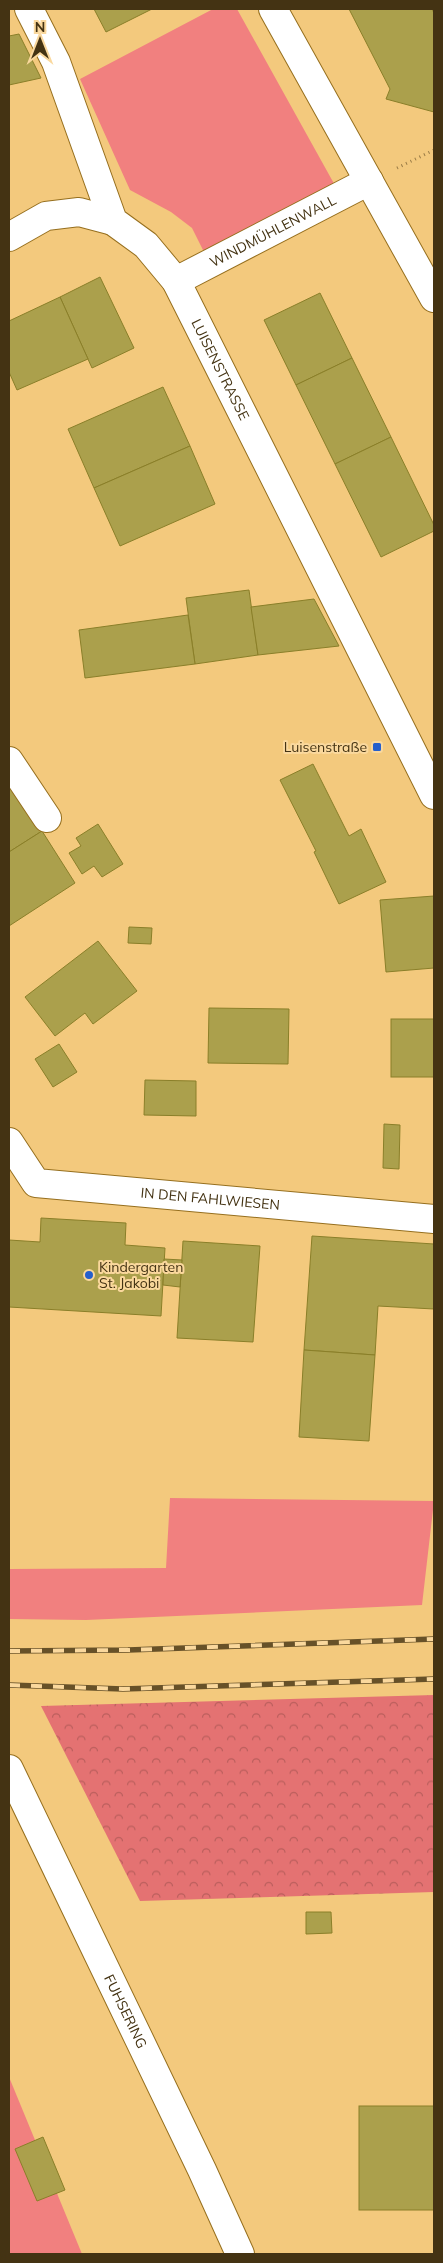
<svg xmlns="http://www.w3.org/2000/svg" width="443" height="2263" font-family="Mulish,sans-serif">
<defs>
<pattern id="forest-crowns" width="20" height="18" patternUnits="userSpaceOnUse" patternTransform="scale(1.25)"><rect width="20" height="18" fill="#e47272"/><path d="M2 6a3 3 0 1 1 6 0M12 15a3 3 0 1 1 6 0" fill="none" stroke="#ba5e5c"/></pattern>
</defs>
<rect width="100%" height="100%" fill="#f3c97d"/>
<g fill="#f1807f">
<polygon points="213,9 237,9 337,189 205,254 192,228 171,212 130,190 80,79"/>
<polygon points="170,1498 434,1501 422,1605 86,1620 9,1619 9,1569 166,1568"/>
<polygon points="9,2077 82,2254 9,2254"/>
</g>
<polygon fill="url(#forest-crowns)" points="434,1695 434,1892 140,1901 41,1706"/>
<g fill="#aba04c" stroke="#8a7f29">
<polygon points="94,9 152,9 106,32"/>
<polygon points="349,9 432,9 434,13 434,112 386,99 390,89"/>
<polygon points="19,34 41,78 9,85 9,36"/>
<polygon points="100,277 134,348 92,368 60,297"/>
<polygon points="320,293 352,358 296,385 264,320"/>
<polygon points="60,297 88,359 17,390 9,372 9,321"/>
<polygon points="352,358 391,437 335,464 296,385"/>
<polygon points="163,387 190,446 94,488 68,429"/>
<polygon points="391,437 434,525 434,531 381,557 335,464"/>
<polygon points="190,446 215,504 120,546 94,488"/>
<polygon points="249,590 258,655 195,664 186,598"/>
<polygon points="314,599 339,646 258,655 251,607"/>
<polygon points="188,615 195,664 85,678 79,630"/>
<polygon points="313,764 349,836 361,829 386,882 339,904 314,852 316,851 280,780"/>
<polygon points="9,780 42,831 9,852"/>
<polygon points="98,824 123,864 102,877 94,866 82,874 69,853 81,846 76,838"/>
<polygon points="42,831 75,883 9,926 9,852"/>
<polygon points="434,896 434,968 386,972 380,900"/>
<polygon points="129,927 152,928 151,944 128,943"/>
<polygon points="98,941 137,991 93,1024 85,1013 55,1036 25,997"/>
<polygon points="209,1008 289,1009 288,1064 208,1063"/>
<rect x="391" y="1019" width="43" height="58"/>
<polygon points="59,1044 77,1072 53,1087 35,1059"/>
<polygon points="145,1080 196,1081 196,1116 144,1115"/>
<polygon points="384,1124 400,1125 399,1169 383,1168"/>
<polygon points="41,1218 126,1223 125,1245 165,1248 161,1316 9,1307 9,1240 40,1242"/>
<polygon points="312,1236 434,1244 434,1309 378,1306 375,1355 304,1350"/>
<polygon points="183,1241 260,1246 253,1342 177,1338"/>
<polygon points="164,1259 182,1260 180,1287 163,1285"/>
<polygon points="304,1350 375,1355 369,1441 299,1437"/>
<polygon points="306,1912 331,1912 332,1933 306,1934"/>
<rect x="359" y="2106" width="75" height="104"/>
<polygon points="43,2137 65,2190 37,2201 15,2149"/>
</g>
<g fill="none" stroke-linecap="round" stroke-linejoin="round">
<defs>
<g id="minor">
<path id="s1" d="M29 9 56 62 113 221 146 245 176 281 434 795"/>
<polyline points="273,9 434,298"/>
<polyline points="9,237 46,216 79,212 113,221"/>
<path id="s2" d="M176 281 369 181"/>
<polyline points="9,761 47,818"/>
<path id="s3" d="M9 1142 36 1183 434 1219"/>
<path id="s4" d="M9 1769 202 2170 240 2254"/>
</g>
</defs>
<use href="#minor" stroke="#966f1e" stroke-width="30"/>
<polyline stroke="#997b46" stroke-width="3" stroke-dasharray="1 4" stroke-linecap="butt" points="397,168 434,150"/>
<use href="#minor" stroke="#fff" stroke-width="28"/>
<defs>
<g id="rail">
<polyline points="9,1651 128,1650 434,1639"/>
<polyline points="9,1685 123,1689 434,1679"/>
</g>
</defs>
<use href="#rail" stroke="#675128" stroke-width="5.5"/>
<use href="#rail" stroke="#fad89d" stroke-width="4" stroke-dasharray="11" stroke-linecap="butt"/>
</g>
<g fill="#255fcc" stroke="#fad89d" stroke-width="2">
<rect x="372" y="742" width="10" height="10" rx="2.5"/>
<circle cx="89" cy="1275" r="5"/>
</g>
<g text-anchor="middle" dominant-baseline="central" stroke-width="4" stroke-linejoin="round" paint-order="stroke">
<g font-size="14" fill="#443313" stroke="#fad89d">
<text stroke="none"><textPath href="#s2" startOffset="109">WINDMÜHLENWALL</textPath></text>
<text stroke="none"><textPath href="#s1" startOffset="415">LUISENSTRASSE</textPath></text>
<text stroke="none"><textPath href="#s3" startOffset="224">IN DEN FAHLWIESEN</textPath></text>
<text stroke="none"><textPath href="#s4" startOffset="269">FUHSERING</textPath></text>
</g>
<g font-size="14" fill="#443313" stroke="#fad89d" text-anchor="end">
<text x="367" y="747">Luisenstraße</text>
<text x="99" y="1267" text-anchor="start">Kindergarten<tspan x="99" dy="16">St. Jakobi</tspan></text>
</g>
</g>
<rect width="443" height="2263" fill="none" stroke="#443313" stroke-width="20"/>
<g transform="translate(40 40)" stroke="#fad89d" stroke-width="4" paint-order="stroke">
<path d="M0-4L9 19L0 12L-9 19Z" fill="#443313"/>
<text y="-8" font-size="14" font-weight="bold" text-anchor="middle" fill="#443313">N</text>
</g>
</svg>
